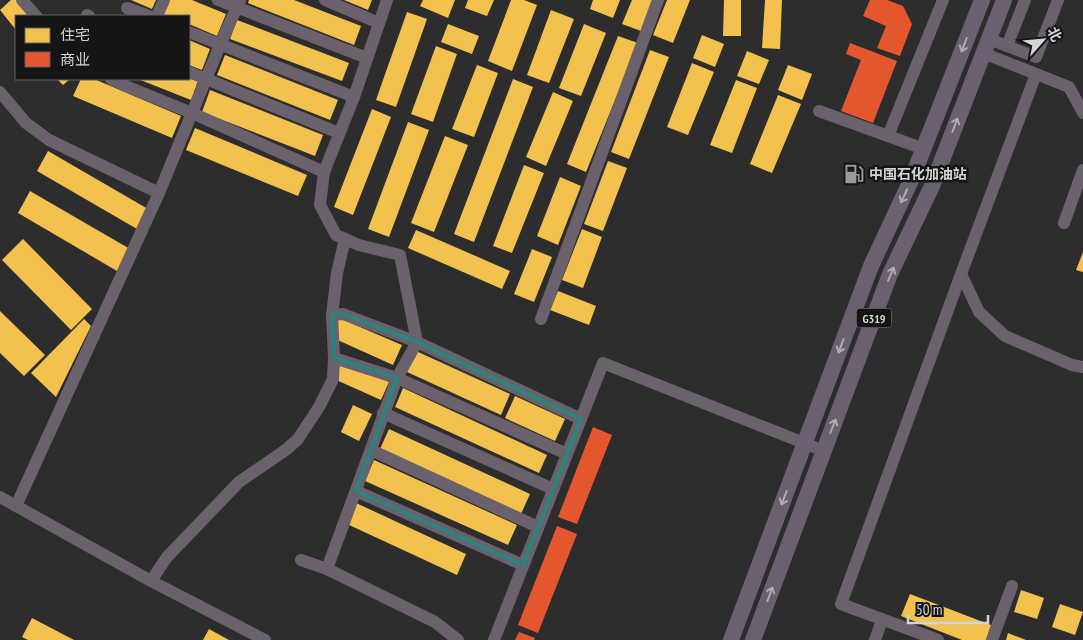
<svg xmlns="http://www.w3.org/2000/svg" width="1083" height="640" font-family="'PT Sans Narrow','Noto Sans SC',sans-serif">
<rect width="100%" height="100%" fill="#2e2d2e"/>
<g fill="#f2c14e">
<polygon points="11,0 18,0 32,16 16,16 16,30 0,10"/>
<polygon points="131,0 156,0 152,9"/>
<polygon points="168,0 192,0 226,14 217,36 189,24 189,16 169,16 162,14"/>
<polygon points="249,0 294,0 361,26 354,45 248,3"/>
<polygon points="344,0 372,0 368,10"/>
<polygon points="423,0 455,0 448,18 420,6"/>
<polygon points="468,0 494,0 487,16 465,8"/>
<polygon points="511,0 524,0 537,5 512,71 488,61"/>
<polygon points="593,0 620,0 613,18 590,9"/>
<polygon points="632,0 653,0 641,31 622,24"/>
<polygon points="667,0 690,0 673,43 653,35"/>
<polygon points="724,0 741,0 741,36 723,36"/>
<polygon points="765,0 782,0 780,49 762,48"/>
<polygon points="551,10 574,19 549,83 527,75"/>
<polygon points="407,12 427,19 396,107 376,100"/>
<polygon points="237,20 349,63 342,81 230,39"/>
<polygon points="448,24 479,36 472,54 441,42"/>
<polygon points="584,24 606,33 581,96 559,88"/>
<polygon points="702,35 724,44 715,67 693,58"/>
<polygon points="618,36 638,43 586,172 567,164"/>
<polygon points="189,40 210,49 202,70 189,65"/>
<polygon points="436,46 457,54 433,122 411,114"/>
<polygon points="650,50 669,57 629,159 611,152"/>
<polygon points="747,51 769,60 759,84 737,76"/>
<polygon points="225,55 338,100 330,120 217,75"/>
<polygon points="692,63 714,72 688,135 667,127"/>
<polygon points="477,65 498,73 474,137 452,129"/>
<polygon points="788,65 812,74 802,100 778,90"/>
<polygon points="189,78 198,81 191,100 138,79 189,79"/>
<polygon points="57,79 70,79 63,85"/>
<polygon points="81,79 94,79 181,116 172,138 73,96"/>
<polygon points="513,79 533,87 474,242 454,234"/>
<polygon points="736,80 757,88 732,153 710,145"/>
<polygon points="210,90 323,135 315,156 202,112"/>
<polygon points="553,92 573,101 546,166 526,157"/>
<polygon points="778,95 801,104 772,173 750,164"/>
<polygon points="372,109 391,117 353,215 334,207"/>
<polygon points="408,122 429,130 389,237 368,229"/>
<polygon points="195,128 307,175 298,196 186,150"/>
<polygon points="445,136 468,145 434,232 411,223"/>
<polygon points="48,151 148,209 137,229 37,171"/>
<polygon points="608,161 627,168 603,231 584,224"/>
<polygon points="524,165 544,173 512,253 493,246"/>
<polygon points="560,177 581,186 558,245 537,236"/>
<polygon points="30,191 130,249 117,271 18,213"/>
<polygon points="582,229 602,237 583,288 562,280"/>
<polygon points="416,230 510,271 502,289 408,248"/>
<polygon points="23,239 92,309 71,330 2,260"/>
<polygon points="532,249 552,257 534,302 514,294"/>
<polygon points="1083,252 1083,272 1076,270"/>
<polygon points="558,291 596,306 589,325 550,310"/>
<polygon points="0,311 45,355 24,376 0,353"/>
<polygon points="339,318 402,345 393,365 331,337"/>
<polygon points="84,319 91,326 56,397 31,373"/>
<polygon points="416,351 510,394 501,415 407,372"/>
<polygon points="342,361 389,382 381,400 334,379"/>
<polygon points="403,388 547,455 539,473 395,407"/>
<polygon points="515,396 565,419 555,441 505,418"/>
<polygon points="353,405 372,414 359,441 341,432"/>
<polygon points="389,429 530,494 521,514 380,449"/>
<polygon points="374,460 517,525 508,545 365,481"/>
<polygon points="356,503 466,554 457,575 347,524"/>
<polygon points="1021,590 1044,598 1037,619 1014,612"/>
<polygon points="910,594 991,625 986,640 962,640 901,616"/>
<polygon points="1060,604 1083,612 1075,635 1052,627"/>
<polygon points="32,618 74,640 28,640 22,637"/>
<polygon points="209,629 229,640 203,640"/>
<polygon points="1008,633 1026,640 1006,640"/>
</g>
<g fill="#e4572e">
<polygon points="870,0 887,0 903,6 912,24 900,56 877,48 886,26 863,16"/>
<polygon points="850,43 897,61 873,123 841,111 861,60 846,54"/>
<polygon points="593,427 612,435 577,524 558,517"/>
<polygon points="557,526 577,534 538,633 518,625"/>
<polygon points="519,632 535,638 534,640 515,640"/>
</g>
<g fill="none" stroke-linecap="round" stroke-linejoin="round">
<g stroke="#6a616d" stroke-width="12">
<polyline points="22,0 36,16"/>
<polyline points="218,0 367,58"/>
<polyline points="325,0 379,23"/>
<polyline points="127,8 149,16"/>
<polyline points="87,15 89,16"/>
<polyline points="157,16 164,0"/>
<polyline points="189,32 354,97"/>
<polyline points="989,39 1036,57 1058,0"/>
<polyline points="1007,46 1025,0"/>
<polyline points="983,53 1069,87 1083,113"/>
<polyline points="189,72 339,133"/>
<polyline points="111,79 128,87 192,113 324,172 320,205 336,235 359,245 400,255 417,342 397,378 327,569"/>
<polyline points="0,92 26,123 49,140 159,193"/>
<polyline points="819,111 924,149"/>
<polyline points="888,136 943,0"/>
<polyline points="324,172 354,97 387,0"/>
<polyline points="1064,223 1083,170"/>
<polyline points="961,274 979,312 1005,336 1072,365 1083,367"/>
<polyline points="332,315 343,314 417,342 581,419"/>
<polyline points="541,319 658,0"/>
<polyline points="334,358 397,378 567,454"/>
<polyline points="383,413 553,489"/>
<polyline points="371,450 538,527"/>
<polyline points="356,491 523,565"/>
<polyline points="0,497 151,581 265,640"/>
<polyline points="16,506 159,193 220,45 240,0"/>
<polyline points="301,560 327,569 435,622 458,640"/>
<polyline points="151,581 167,557 239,482 287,449 298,439 319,407 333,379 334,358 332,315 337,273 345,239"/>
<polyline points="494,640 603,363 824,451"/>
<polyline points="875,640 882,620"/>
<polyline points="938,640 841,604 961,274 1036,74"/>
<polyline points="992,640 1012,586"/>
</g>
<g stroke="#6a606f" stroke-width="16">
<polyline points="731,640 871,266 912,178 982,0"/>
<polyline points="753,640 890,274 932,186 1004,0"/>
</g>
</g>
<defs><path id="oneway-shaft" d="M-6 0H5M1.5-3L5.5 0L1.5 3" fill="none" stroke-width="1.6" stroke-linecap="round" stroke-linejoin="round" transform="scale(1.25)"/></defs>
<g stroke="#afabb1">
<use href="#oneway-shaft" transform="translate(964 45) rotate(111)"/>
<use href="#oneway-shaft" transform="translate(955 125) rotate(-69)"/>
<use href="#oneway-shaft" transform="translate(904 196) rotate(115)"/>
<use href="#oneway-shaft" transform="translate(891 274) rotate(-67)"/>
<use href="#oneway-shaft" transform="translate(841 346) rotate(110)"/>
<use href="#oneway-shaft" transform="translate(833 426) rotate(-69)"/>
<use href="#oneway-shaft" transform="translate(784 498) rotate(111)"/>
<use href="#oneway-shaft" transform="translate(770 594) rotate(-70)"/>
</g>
<path fill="none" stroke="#2d847d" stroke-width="4" stroke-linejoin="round" d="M343 314 417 342 581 419 523 565 356 491 397 378 334 358 332 315Z"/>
<defs>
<symbol id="fuel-bare" viewBox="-9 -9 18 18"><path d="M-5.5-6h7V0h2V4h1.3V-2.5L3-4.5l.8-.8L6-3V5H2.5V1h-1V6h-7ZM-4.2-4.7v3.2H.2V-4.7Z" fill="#9a999b" stroke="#161516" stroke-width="2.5" paint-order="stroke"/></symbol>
</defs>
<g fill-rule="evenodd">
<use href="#fuel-bare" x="840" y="160" width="28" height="28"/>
</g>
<g text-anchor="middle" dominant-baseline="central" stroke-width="5" stroke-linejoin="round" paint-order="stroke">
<rect fill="#161516" stroke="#9b9a9c" stroke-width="1" x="856.5" y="308.5" width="35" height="19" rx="4"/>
<g font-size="12" font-weight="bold" fill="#d4d3d5">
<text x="874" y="318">G319</text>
</g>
<g font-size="14" font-weight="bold" fill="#d4d3d5" stroke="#161516" text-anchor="start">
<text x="869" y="174">中国石化加油站</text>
</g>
</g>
<rect x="15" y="15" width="175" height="65" fill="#161516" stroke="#626162"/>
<rect x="25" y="28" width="25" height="15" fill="#f2c14e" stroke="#626162"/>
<text x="60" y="40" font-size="15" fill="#d4d3d5">住宅</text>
<rect x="25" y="52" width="25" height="15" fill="#e4572e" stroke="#626162"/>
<text x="60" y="65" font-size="15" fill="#d4d3d5">商业</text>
<g transform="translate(1043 40) rotate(63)" stroke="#161516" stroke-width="4" paint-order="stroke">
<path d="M0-4L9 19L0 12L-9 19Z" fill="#d4d3d5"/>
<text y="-8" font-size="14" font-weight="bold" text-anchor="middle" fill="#d4d3d5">北</text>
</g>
<path d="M908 615v8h80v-8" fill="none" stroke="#d4d3d5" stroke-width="2.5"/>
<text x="916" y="615" font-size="15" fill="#d4d3d5" stroke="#161516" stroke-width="4" paint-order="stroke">50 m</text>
</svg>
